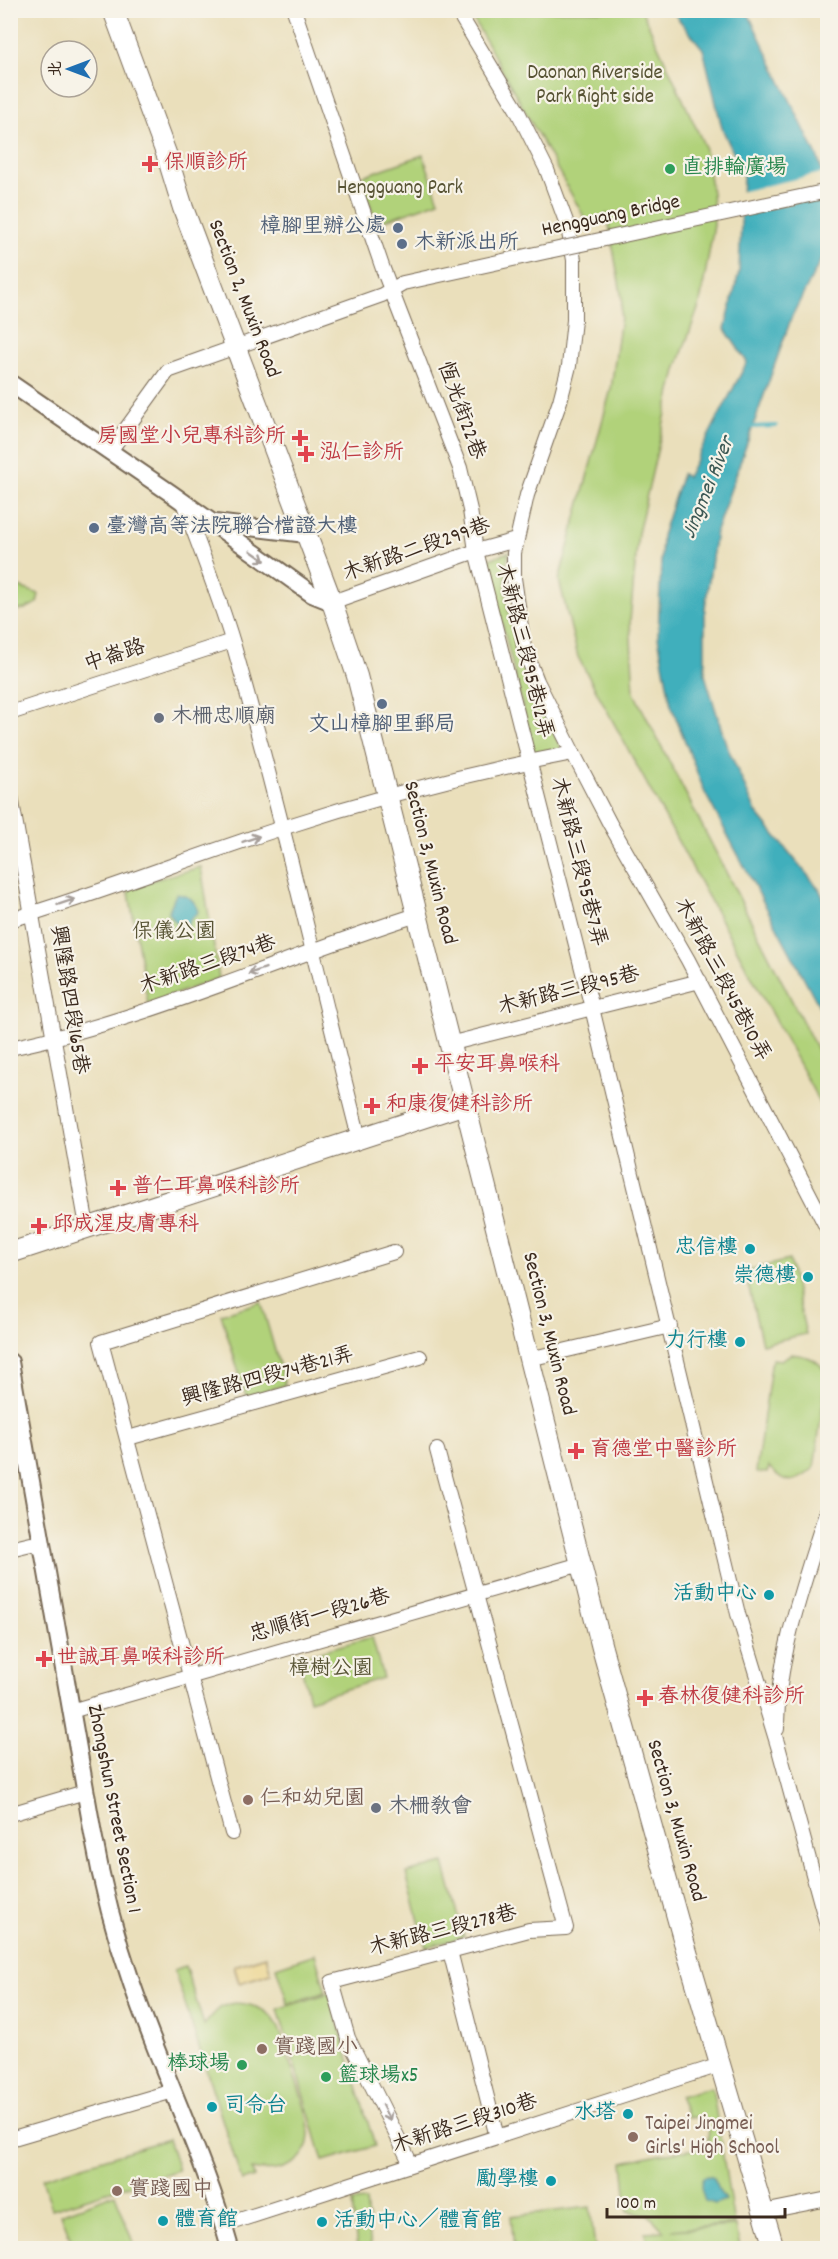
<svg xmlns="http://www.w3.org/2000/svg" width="838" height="2259" font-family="Dekko,'LXGW WenKai TC',sans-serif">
<rect width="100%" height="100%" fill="#f7f3e8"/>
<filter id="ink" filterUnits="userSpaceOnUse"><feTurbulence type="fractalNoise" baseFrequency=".0167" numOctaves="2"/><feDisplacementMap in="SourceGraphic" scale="12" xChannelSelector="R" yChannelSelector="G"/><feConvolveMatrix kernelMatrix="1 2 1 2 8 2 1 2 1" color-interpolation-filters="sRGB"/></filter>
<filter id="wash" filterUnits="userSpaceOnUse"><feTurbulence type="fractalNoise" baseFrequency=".008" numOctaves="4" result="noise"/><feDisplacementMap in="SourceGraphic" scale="24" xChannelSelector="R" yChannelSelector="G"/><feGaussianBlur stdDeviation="1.35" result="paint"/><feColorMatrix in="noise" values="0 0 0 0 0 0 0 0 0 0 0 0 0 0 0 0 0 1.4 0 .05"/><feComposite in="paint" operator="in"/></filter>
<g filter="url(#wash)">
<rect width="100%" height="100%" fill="#eadfbb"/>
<g fill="#b1d27a" stroke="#767e4c" stroke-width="1.5">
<polygon points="469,11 642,11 704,145 712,193 714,225 700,303 676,370 638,533 630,621 634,693 827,1069 827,1121 814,1092 578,657 559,580 611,389 621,317 622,299 607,214 588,224"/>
<polygon points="423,155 439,201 377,223 360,177"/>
<path d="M509 552C494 616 534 693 562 749L534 755 487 560Z"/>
<polygon points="10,584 39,594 37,603 25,609 11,611"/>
<polygon points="201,867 219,978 148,1004 128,887"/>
<polygon points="789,1260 806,1334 762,1344 745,1271"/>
<polygon points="261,1302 285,1385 246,1396 221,1314"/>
<path d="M791 1354C809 1356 819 1359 827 1375L814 1468C796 1484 786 1486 769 1467L767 1473 756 1472 772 1359 781 1360Z"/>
<polygon points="372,1637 383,1678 309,1700 299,1657"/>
<polygon points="444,1863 464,1937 426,1947 406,1873"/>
<polygon points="315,1954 326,1992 288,2004 276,1967"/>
<path d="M185 1966 204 2025C209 2019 214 2013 220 2008 236 1997 268 2007 277 2024 284 2038 287 2056 293 2072 301 2097 325 2146 292 2164 278 2171 267 2172 252 2169L254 2177 242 2181 174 1970Z"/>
<polygon points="329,1993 375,2146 323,2161 278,2009"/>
<polygon points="712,2087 734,2224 671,2230 736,2226 740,2247 647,2248 645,2232 664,2231 649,2215 628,2211 623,2162 658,2154 707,2148 709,2128 701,2118 688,2117 679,2096"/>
<polygon points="168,2139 178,2170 52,2209 42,2178"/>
<polygon points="115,2194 135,2248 74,2248 61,2214"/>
<polygon points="366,2201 371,2248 357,2248 352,2202"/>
<polygon points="590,2207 595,2248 514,2248 511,2216"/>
</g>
<polygon fill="#eeda9e" stroke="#94825e" stroke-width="1.5" points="266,1956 271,1973 239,1983 234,1966"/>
<g fill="#40afbc" stroke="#3e6c6d" stroke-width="1.5">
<polygon points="672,11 747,11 818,158 827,188 827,236 824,254 792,316 716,531 705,608 705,675 726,744 756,812 819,889 827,905 827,1021 705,793 671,705 658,637 662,536 682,474 687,477 747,362 725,329 739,272 743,175 722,128 703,49"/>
<path d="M176 894C188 895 196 900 198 912L190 920 186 929 177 923 168 913Z"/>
<path d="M709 2176 714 2178 717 2188 725 2200 715 2204 705 2201C702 2193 699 2185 703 2177Z"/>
</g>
<polygon fill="#eadfbb" points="826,172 827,194 738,216 739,192"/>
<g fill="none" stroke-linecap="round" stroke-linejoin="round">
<polyline stroke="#40afbc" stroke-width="4" points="750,427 776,426"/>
</g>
</g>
<g filter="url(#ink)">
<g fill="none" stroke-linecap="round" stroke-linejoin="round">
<defs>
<g id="minor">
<polyline points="294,10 383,269 460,468 470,510 476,551 592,1008 738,1614 778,1746 828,1929"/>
<polyline points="457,10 517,110 547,170 568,227 574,260 574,320 569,366 560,401 527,495 514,553 514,578 524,648 537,681 573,753 610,824 688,960 828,1230"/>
<polyline points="110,451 168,371 382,295 403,283 549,251"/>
<path d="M183 502C200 549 219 596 233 643 279 803 315 965 356 1126"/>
<polyline points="332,602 476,551 516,540"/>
<polyline points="10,713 232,641"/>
<polyline points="10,791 85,1215"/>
<path d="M10 920C102 893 191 857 282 828 377 797 474 772 573 753"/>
<polyline points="449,1044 700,981"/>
<path d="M10 1048C148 1020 283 957 417 915"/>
<polyline points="529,1359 670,1326"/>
<polyline points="128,1438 420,1357"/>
<polyline points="10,1549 31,1544 42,1549"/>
<polyline points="71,1711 581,1564"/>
<path d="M777 1729C777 1653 806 1578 828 1506"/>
<polyline points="10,1814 85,1792"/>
<polyline points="232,1833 101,1342 394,1252"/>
<polyline points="450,1951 497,2137"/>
<polyline points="10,2139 173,2091"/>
<polyline points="411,2164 348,2038 332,1982 529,1930 566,1928 437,1450"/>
<polyline points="763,2212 828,2199"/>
<polyline points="224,2225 720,2065"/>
</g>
<g id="tertiary">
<polyline points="10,383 172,494 312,594 332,602"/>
<polyline points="215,523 306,534"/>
<path d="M10 1362 93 1834C102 1885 115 1935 132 1984 162 2073 205 2158 230 2248"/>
</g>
<g id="secondary">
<polyline points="113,10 167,156 183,208 332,602 357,676 602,1648 684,1942 774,2248"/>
<polyline points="10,1253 465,1104"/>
</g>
</defs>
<use href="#minor" stroke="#786955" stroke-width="16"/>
<use href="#tertiary" stroke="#786955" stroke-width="20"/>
<use href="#secondary" stroke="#786955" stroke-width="22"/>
<use href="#minor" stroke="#fff" stroke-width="14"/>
<use href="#tertiary" stroke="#fff" stroke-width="16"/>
<use href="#secondary" stroke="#fff" stroke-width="20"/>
<defs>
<polyline id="minor-bridge" points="549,251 828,191"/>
</defs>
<use href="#minor-bridge" stroke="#786955" stroke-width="16" stroke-linecap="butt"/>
<use href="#minor-bridge" stroke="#fff" stroke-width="14"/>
</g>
<defs><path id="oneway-shaft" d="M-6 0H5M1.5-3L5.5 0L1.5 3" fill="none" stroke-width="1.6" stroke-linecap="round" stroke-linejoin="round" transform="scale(1.5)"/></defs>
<g stroke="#a79f9a">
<use href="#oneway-shaft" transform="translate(258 556) rotate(35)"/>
<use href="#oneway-shaft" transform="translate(251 839) rotate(-19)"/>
<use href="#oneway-shaft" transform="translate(66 902) rotate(-19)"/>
<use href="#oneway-shaft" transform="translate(257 971) rotate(161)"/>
<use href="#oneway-shaft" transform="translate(386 2113) rotate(63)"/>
</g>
</g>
<g fill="#e0444e" stroke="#f7f3e8" stroke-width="2">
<path d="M147 155h6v6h6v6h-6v6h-6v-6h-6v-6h6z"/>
<path d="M297 429h6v6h6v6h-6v6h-6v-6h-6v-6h6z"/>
<path d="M303 445h6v6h6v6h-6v6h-6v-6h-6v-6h6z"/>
<path d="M417 1057h6v6h6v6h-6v6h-6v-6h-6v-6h6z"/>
<path d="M369 1097h6v6h6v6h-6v6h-6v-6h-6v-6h6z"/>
<path d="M115 1179h6v6h6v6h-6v6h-6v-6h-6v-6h6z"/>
<path d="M36 1217h6v6h6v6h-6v6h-6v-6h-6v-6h6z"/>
<path d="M573 1442h6v6h6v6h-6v6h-6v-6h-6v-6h6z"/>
<path d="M41 1650h6v6h6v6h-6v6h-6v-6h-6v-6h6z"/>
<path d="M642 1689h6v6h6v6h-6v6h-6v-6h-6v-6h6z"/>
</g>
<g fill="#2e9e5b" stroke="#f7f3e8" stroke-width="2">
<circle cx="670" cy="169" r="6"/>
<circle cx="242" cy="2065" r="6"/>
<circle cx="326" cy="2077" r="6"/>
</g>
<g fill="#5c6f8a" stroke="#f7f3e8" stroke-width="2">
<circle cx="398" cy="228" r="6"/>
<circle cx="402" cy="244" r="6"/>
<circle cx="94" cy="528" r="6"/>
<circle cx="382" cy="704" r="6"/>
</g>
<g fill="#6b7280" stroke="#f7f3e8" stroke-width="2">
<circle cx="159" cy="718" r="6"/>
<circle cx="376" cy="1808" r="6"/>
</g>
<g fill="#0f9aa8" stroke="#f7f3e8" stroke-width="2">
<circle cx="750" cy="1249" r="6"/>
<circle cx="808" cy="1277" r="6"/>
<circle cx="740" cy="1342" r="6"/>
<circle cx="769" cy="1595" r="6"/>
<circle cx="212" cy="2107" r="6"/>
<circle cx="628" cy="2114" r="6"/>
<circle cx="551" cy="2181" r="6"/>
<circle cx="163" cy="2221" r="6"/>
<circle cx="322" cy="2222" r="6"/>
</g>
<g fill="#8d6e63" stroke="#f7f3e8" stroke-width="2">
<circle cx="248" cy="1800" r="6"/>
<circle cx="262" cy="2049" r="6"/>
<circle cx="633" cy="2137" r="6"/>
<circle cx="117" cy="2191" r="6"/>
</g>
<g text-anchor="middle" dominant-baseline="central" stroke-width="4.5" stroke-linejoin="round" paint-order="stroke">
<g font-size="21" fill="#585435" stroke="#f7f3e8">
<text x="595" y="74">Daonan Riverside<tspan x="595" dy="24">Park Right side</tspan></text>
<text x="400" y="189">Hengguang Park</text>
<text x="174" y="933">保儀公園</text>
<text x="331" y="1670">樟樹公園</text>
</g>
<g font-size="21" fill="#be3a42" stroke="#f7f3e8" text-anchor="start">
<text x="164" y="164">保順診所</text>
<text x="286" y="438" text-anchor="end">房國堂小兒專科診所</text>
<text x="320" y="454">泓仁診所</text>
<text x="434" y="1066">平安耳鼻喉科</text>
<text x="386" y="1106">和康復健科診所</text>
<text x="132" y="1188">普仁耳鼻喉科診所</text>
<text x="52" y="1226">邱成湦皮膚專科</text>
<text x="590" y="1451">育德堂中醫診所</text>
<text x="57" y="1659">世誠耳鼻喉科診所</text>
<text x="658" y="1698">春林復健科診所</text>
</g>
<g font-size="21" fill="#27864d" stroke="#f7f3e8" text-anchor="start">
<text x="682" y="169">直排輪廣場</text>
<text x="230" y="2065" text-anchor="end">棒球場</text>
<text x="338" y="2077">籃球場x5</text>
</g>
<g font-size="21" fill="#3b2a1e" stroke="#f7f3e8">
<text transform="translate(611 217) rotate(-12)">Hengguang Bridge</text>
<text transform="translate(243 299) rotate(69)">Section 2, Muxin Road</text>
<text transform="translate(460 411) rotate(70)">恆光街22巷</text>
<text transform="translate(417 551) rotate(-19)">木新路二段299巷</text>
<text transform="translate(523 651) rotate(76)">木新路三段95巷12弄</text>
<text transform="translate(115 657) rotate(-18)">中崙路</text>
<text transform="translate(577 862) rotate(76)">木新路三段95巷7弄</text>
<text transform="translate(429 863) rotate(76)">Section 3, Muxin Road</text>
<text transform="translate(208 966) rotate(-19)">木新路三段74巷</text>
<text transform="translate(721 980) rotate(62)">木新路三段45巷10弄</text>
<text transform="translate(569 992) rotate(-14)">木新路三段95巷</text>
<text transform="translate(68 1000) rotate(81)">興隆路四段165巷</text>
<text transform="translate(548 1334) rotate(76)">Section 3, Muxin Road</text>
<text transform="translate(268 1378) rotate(-15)">興隆路四段74巷21弄</text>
<text transform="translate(320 1617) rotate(-16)">忠順街一段26巷</text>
<text transform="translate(113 1809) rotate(79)">Zhongshun Street Section 1</text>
<text transform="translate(675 1821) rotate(74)">Section 3, Muxin Road</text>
<text transform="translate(443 1932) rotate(-14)">木新路三段278巷</text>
<text transform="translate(465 2125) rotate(-18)">木新路三段310巷</text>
</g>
<g font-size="21" fill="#4e5e75" stroke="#f7f3e8" text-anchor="start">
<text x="386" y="228" text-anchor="end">樟腳里辦公處</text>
<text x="414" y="244">木新派出所</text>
<text x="106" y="528">臺灣高等法院聯合檔證大樓</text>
<text x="382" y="726" text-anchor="middle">文山樟腳里郵局</text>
</g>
<g font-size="21" fill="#5b616d" stroke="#f7f3e8" text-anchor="start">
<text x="171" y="718">木柵忠順廟</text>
<text x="388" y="1808">木柵教會</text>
</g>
<g font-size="21" fill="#0d838f" stroke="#f7f3e8" text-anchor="end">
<text x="738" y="1249">忠信樓</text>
<text x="796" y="1277">崇德樓</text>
<text x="728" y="1342">力行樓</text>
<text x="757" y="1595">活動中心</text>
<text x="224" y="2107" text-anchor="start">司令台</text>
<text x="616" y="2114">水塔</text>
<text x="539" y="2181">勵學樓</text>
<text x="175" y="2221" text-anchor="start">體育館</text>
<text x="334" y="2222" text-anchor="start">活動中心／體育館</text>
</g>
<g font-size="21" fill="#785e54" stroke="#f7f3e8" text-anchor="start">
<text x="260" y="1800">仁和幼兒園</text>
<text x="274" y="2049">實踐國小</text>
<text x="645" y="2125">Taipei Jingmei<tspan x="645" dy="24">Girls' High School</tspan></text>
<text x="129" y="2191">實踐國中</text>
</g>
<g font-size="22" font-style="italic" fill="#3d5955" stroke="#f7f3e8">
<text transform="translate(709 488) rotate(-68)">Jingmei River</text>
</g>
</g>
<rect width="838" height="2259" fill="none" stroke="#f7f3e8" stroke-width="36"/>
<g transform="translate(69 69) rotate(270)"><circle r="28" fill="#f7f3e8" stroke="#aca397" stroke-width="1.5"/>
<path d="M0-4.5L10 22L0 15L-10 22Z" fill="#1f6fb2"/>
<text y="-9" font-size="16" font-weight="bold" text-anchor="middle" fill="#3b2a1e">北</text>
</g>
<path d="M607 2208v9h178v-9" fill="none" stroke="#3b2a1e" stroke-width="3"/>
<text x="616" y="2208" font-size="18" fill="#3b2a1e" stroke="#f7f3e8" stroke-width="4.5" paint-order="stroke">100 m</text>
</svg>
